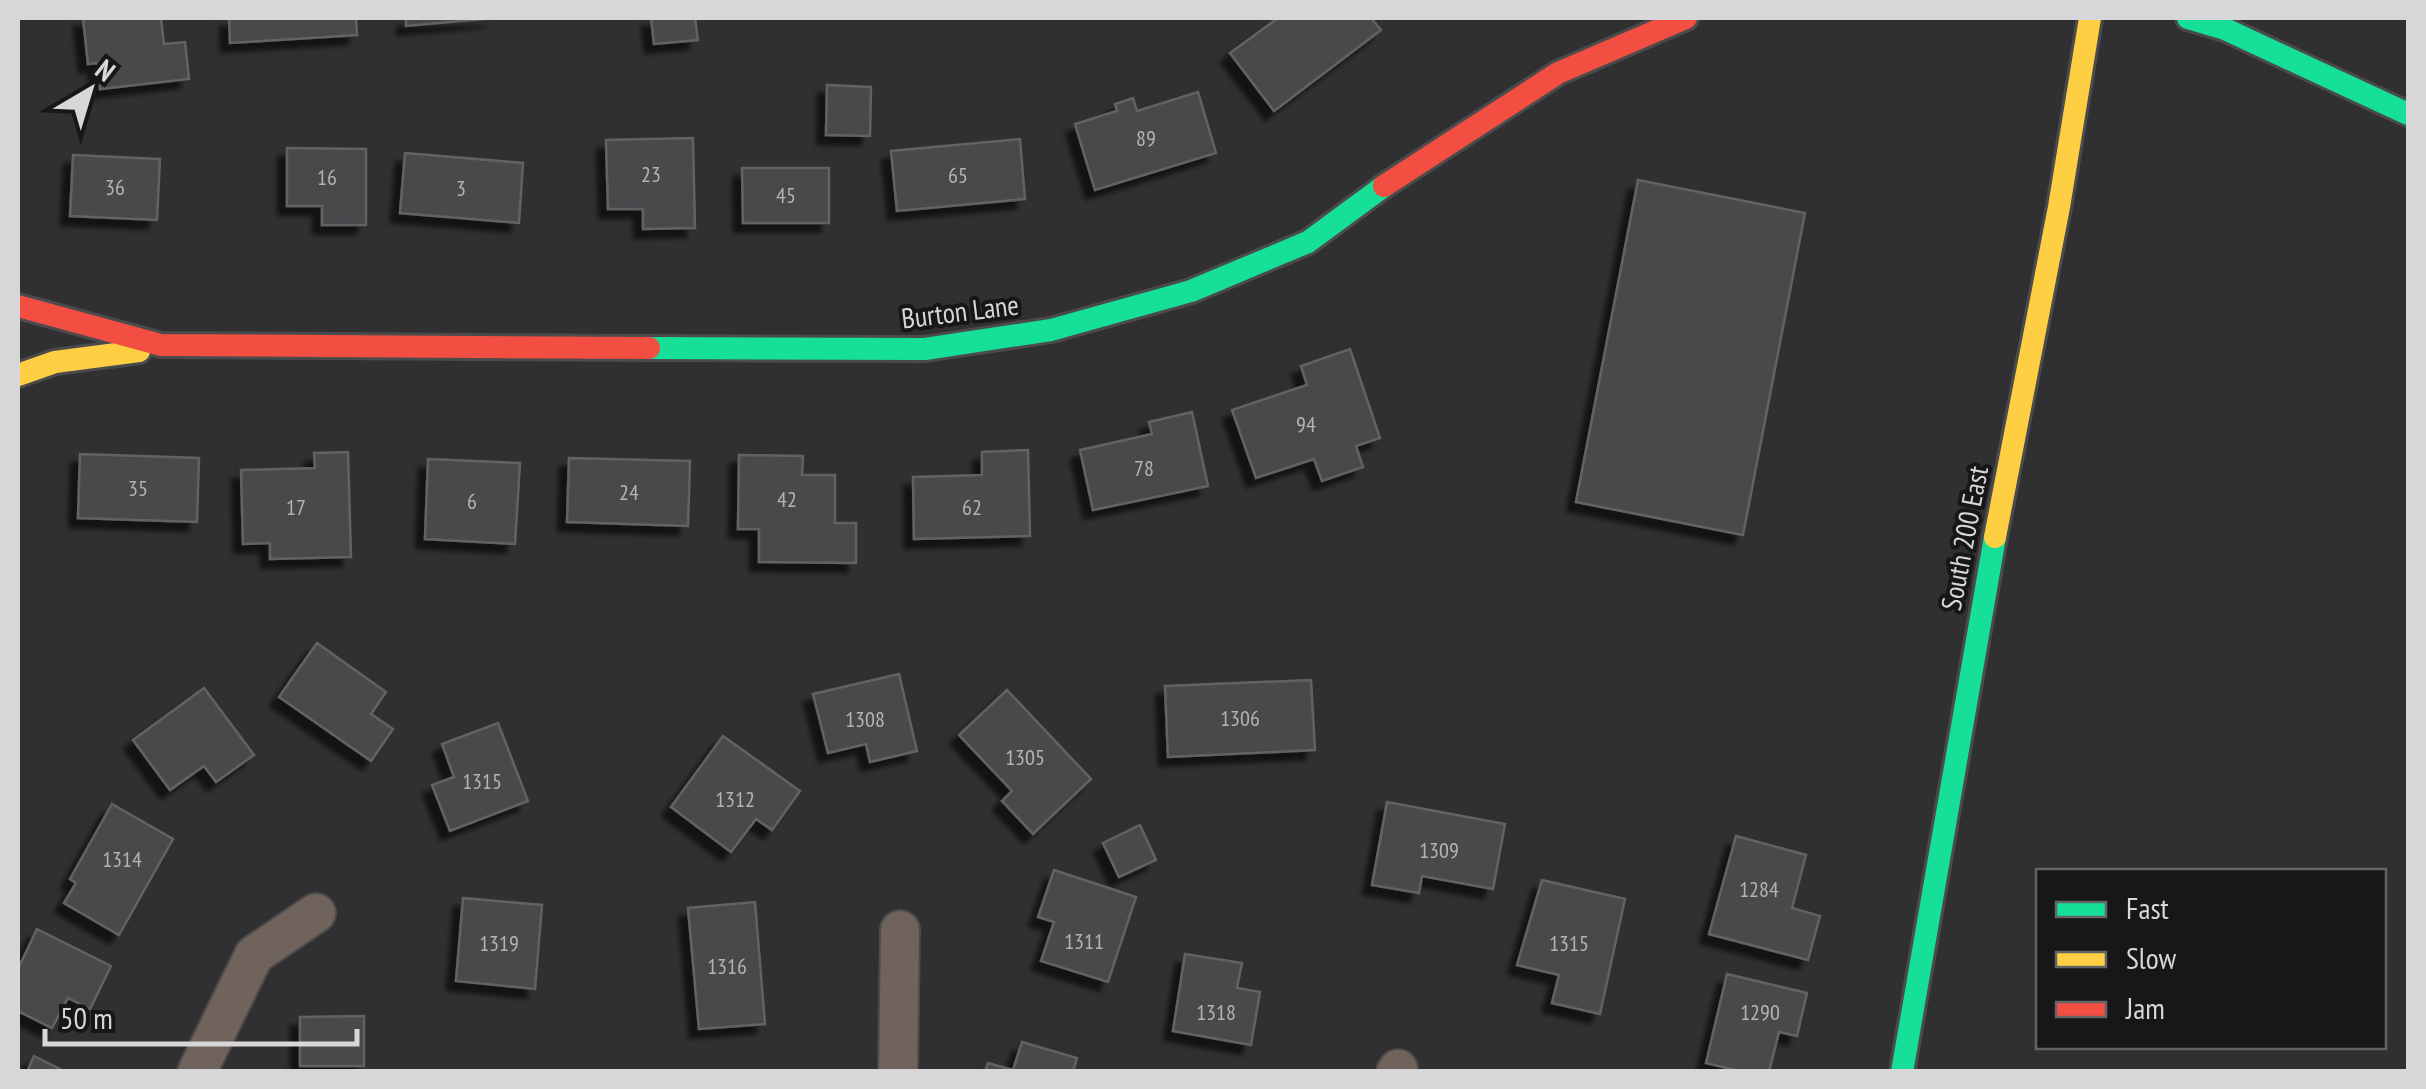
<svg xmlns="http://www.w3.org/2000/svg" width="2426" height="1089" font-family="'PT Sans Narrow',sans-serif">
<defs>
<filter id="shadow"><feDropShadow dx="-9" dy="9" stdDeviation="2.5" flood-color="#0009"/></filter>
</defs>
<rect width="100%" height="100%" fill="#302f32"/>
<g fill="#4a494c" stroke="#636264" stroke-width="2.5" filter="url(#shadow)">
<polygon points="83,18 161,18 164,44 185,42 189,79 100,89 97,63 88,64"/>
<polygon points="229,18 356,18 357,35 230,43"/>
<polygon points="406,18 495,18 406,26"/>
<polygon points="651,18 695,18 698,40 654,44"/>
<polygon points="1278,18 1371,18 1381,30 1274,111 1230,53"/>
<polygon points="827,85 871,87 870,136 826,135"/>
<polygon points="1198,92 1216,153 1095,190 1075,124 1117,111 1115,104 1133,98 1137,111"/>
<polygon points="693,138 695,228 643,229 643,209 608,209 606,140"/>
<polygon points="1020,139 1025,199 897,211 891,151"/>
<polygon points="287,148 366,149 366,225 322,225 322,206 287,206"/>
<polygon points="405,153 523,163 519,223 400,213"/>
<polygon points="73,155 160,159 157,220 70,216"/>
<polygon points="742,168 829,168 829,223 743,223"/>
<polygon points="1638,180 1805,213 1743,535 1576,502"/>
<polygon points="1350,349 1380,438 1356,446 1363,467 1322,481 1314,459 1256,478 1232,410 1307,385 1301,366"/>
<polygon points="1192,412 1208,486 1093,510 1080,450 1152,434 1149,422"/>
<polygon points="1028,450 1030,536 914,539 913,477 982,475 982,452"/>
<polygon points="348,452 351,557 270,559 270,543 243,544 241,470 315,468 314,453"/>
<polygon points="80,454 199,458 197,522 78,518"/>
<polygon points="739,455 803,456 802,475 835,475 835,523 856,523 856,563 759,562 759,529 738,529"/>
<polygon points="569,458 690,461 688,526 567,522"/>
<polygon points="428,459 520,463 515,544 425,539"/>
<polygon points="317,643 386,692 371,714 393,729 371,761 279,697"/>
<polygon points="899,674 917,751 870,762 866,744 828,753 813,694"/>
<polygon points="1311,680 1315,750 1168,757 1165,686"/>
<polygon points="204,688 254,755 216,782 204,766 170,790 133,740"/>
<polygon points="1007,690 1091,779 1033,834 1002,801 1012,791 959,735"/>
<polygon points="498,723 528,801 450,831 432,785 454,777 442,744"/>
<polygon points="723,736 800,791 772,830 756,819 731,852 671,807"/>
<polygon points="1387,802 1505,824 1493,889 1422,876 1419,893 1372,885"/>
<polygon points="112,804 173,839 119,935 64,903 76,883 70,879"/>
<polygon points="1140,825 1156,860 1119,877 1103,843"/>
<polygon points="1736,836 1806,855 1792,908 1820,916 1808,960 1709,934"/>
<polygon points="1054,870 1136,897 1108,982 1041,961 1054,922 1038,917"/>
<polygon points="1542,880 1625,899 1600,1014 1552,1003 1559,975 1517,965"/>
<polygon points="463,898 542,905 535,989 456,981"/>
<polygon points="755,902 765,1024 699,1029 688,908"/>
<polygon points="37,929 111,966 90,1009 68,998 52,1028 18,1011 18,969"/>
<polygon points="1185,954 1242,963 1237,988 1260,992 1251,1045 1173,1031"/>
<polygon points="1727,974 1807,993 1797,1036 1779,1032 1769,1072 1744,1072 1706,1063"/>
<polygon points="364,1016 364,1066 300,1066 300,1017"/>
<polygon points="1022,1042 1077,1058 1073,1072 985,1072 988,1063 1013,1070"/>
<polygon points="34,1056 66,1072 27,1072"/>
</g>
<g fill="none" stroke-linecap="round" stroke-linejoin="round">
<defs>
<g id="street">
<polyline points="197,1072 254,955 316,913"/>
<polyline points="898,1072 900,930"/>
<polyline points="1396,1072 1398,1069"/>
</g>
<g id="fast">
<polyline points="2188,18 2225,29 2408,114"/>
<polyline points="649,348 925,349 1051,330 1191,291 1308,242 1384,186"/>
<polyline points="1902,1072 1995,537"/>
</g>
<g id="slow">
<polyline points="18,375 55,362 139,351"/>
<polyline points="1995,537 2059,207 2090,18"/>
</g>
<g id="jam">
<polyline points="1384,186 1558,73 1686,18"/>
<polyline points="18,306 161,345 649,348"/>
</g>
</defs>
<use href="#street" stroke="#4b4b4c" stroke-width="42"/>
<use href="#fast" stroke="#4b4b4c" stroke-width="28"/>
<use href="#slow" stroke="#4b4b4c" stroke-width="28"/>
<use href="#jam" stroke="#4b4b4c" stroke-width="28"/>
<use href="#street" stroke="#70635b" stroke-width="38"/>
<use href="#fast" stroke="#16e098" stroke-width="22"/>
<use href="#slow" stroke="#ffcf43" stroke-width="22"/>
<use href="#jam" stroke="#f24e42" stroke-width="22"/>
</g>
<g text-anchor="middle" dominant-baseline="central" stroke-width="8" stroke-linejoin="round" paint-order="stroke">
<g font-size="22" fill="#b4b4b6">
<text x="1146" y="138">89</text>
<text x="651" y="174">23</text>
<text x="958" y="175">65</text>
<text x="327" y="177">16</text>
<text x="115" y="187">36</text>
<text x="461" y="188">3</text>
<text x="786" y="195">45</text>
<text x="1306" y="424">94</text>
<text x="1144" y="468">78</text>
<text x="138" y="488">35</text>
<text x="629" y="492">24</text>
<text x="787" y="499">42</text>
<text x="472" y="501">6</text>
<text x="296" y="507">17</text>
<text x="972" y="507">62</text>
<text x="1240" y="718">1306</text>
<text x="865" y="719">1308</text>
<text x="1025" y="757">1305</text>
<text x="482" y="781">1315</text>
<text x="735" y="799">1312</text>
<text x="1439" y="850">1309</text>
<text x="122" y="859">1314</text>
<text x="1759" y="889">1284</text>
<text x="1084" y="941">1311</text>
<text x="499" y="943">1319</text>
<text x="1569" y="943">1315</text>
<text x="727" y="966">1316</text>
<text x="1216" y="1012">1318</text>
<text x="1760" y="1012">1290</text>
</g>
<g font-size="28" fill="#d7d7da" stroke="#171719">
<text transform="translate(960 311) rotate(-7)">Burton Lane</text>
<text transform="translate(1964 538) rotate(-79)">South 200 East</text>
</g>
</g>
<rect width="2426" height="1089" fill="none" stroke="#d7d7da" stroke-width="40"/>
<rect x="2036" y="869" width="350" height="180" fill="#171719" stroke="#646466" stroke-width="2.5"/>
<rect x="2056" y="902" width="50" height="15" fill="#16e098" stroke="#646466" stroke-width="2.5"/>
<text x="2126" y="919" font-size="30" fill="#d7d7da">Fast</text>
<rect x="2056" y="952" width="50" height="15" fill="#ffcf43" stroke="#646466" stroke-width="2.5"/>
<text x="2126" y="969" font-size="30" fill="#d7d7da">Slow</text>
<rect x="2056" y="1002" width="50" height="15" fill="#f24e42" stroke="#646466" stroke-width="2.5"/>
<text x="2126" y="1019" font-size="30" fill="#d7d7da">Jam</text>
<g transform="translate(90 90) rotate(38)" stroke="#171719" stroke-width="8" paint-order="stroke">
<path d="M0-8L18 38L0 25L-18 38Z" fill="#d7d7da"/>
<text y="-15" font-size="28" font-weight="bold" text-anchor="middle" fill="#d7d7da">N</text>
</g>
<path d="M45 1029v15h312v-15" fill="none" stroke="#d7d7da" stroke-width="5"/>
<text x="60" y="1029" font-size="30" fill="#d7d7da" stroke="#171719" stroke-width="8" paint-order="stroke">50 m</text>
</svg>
